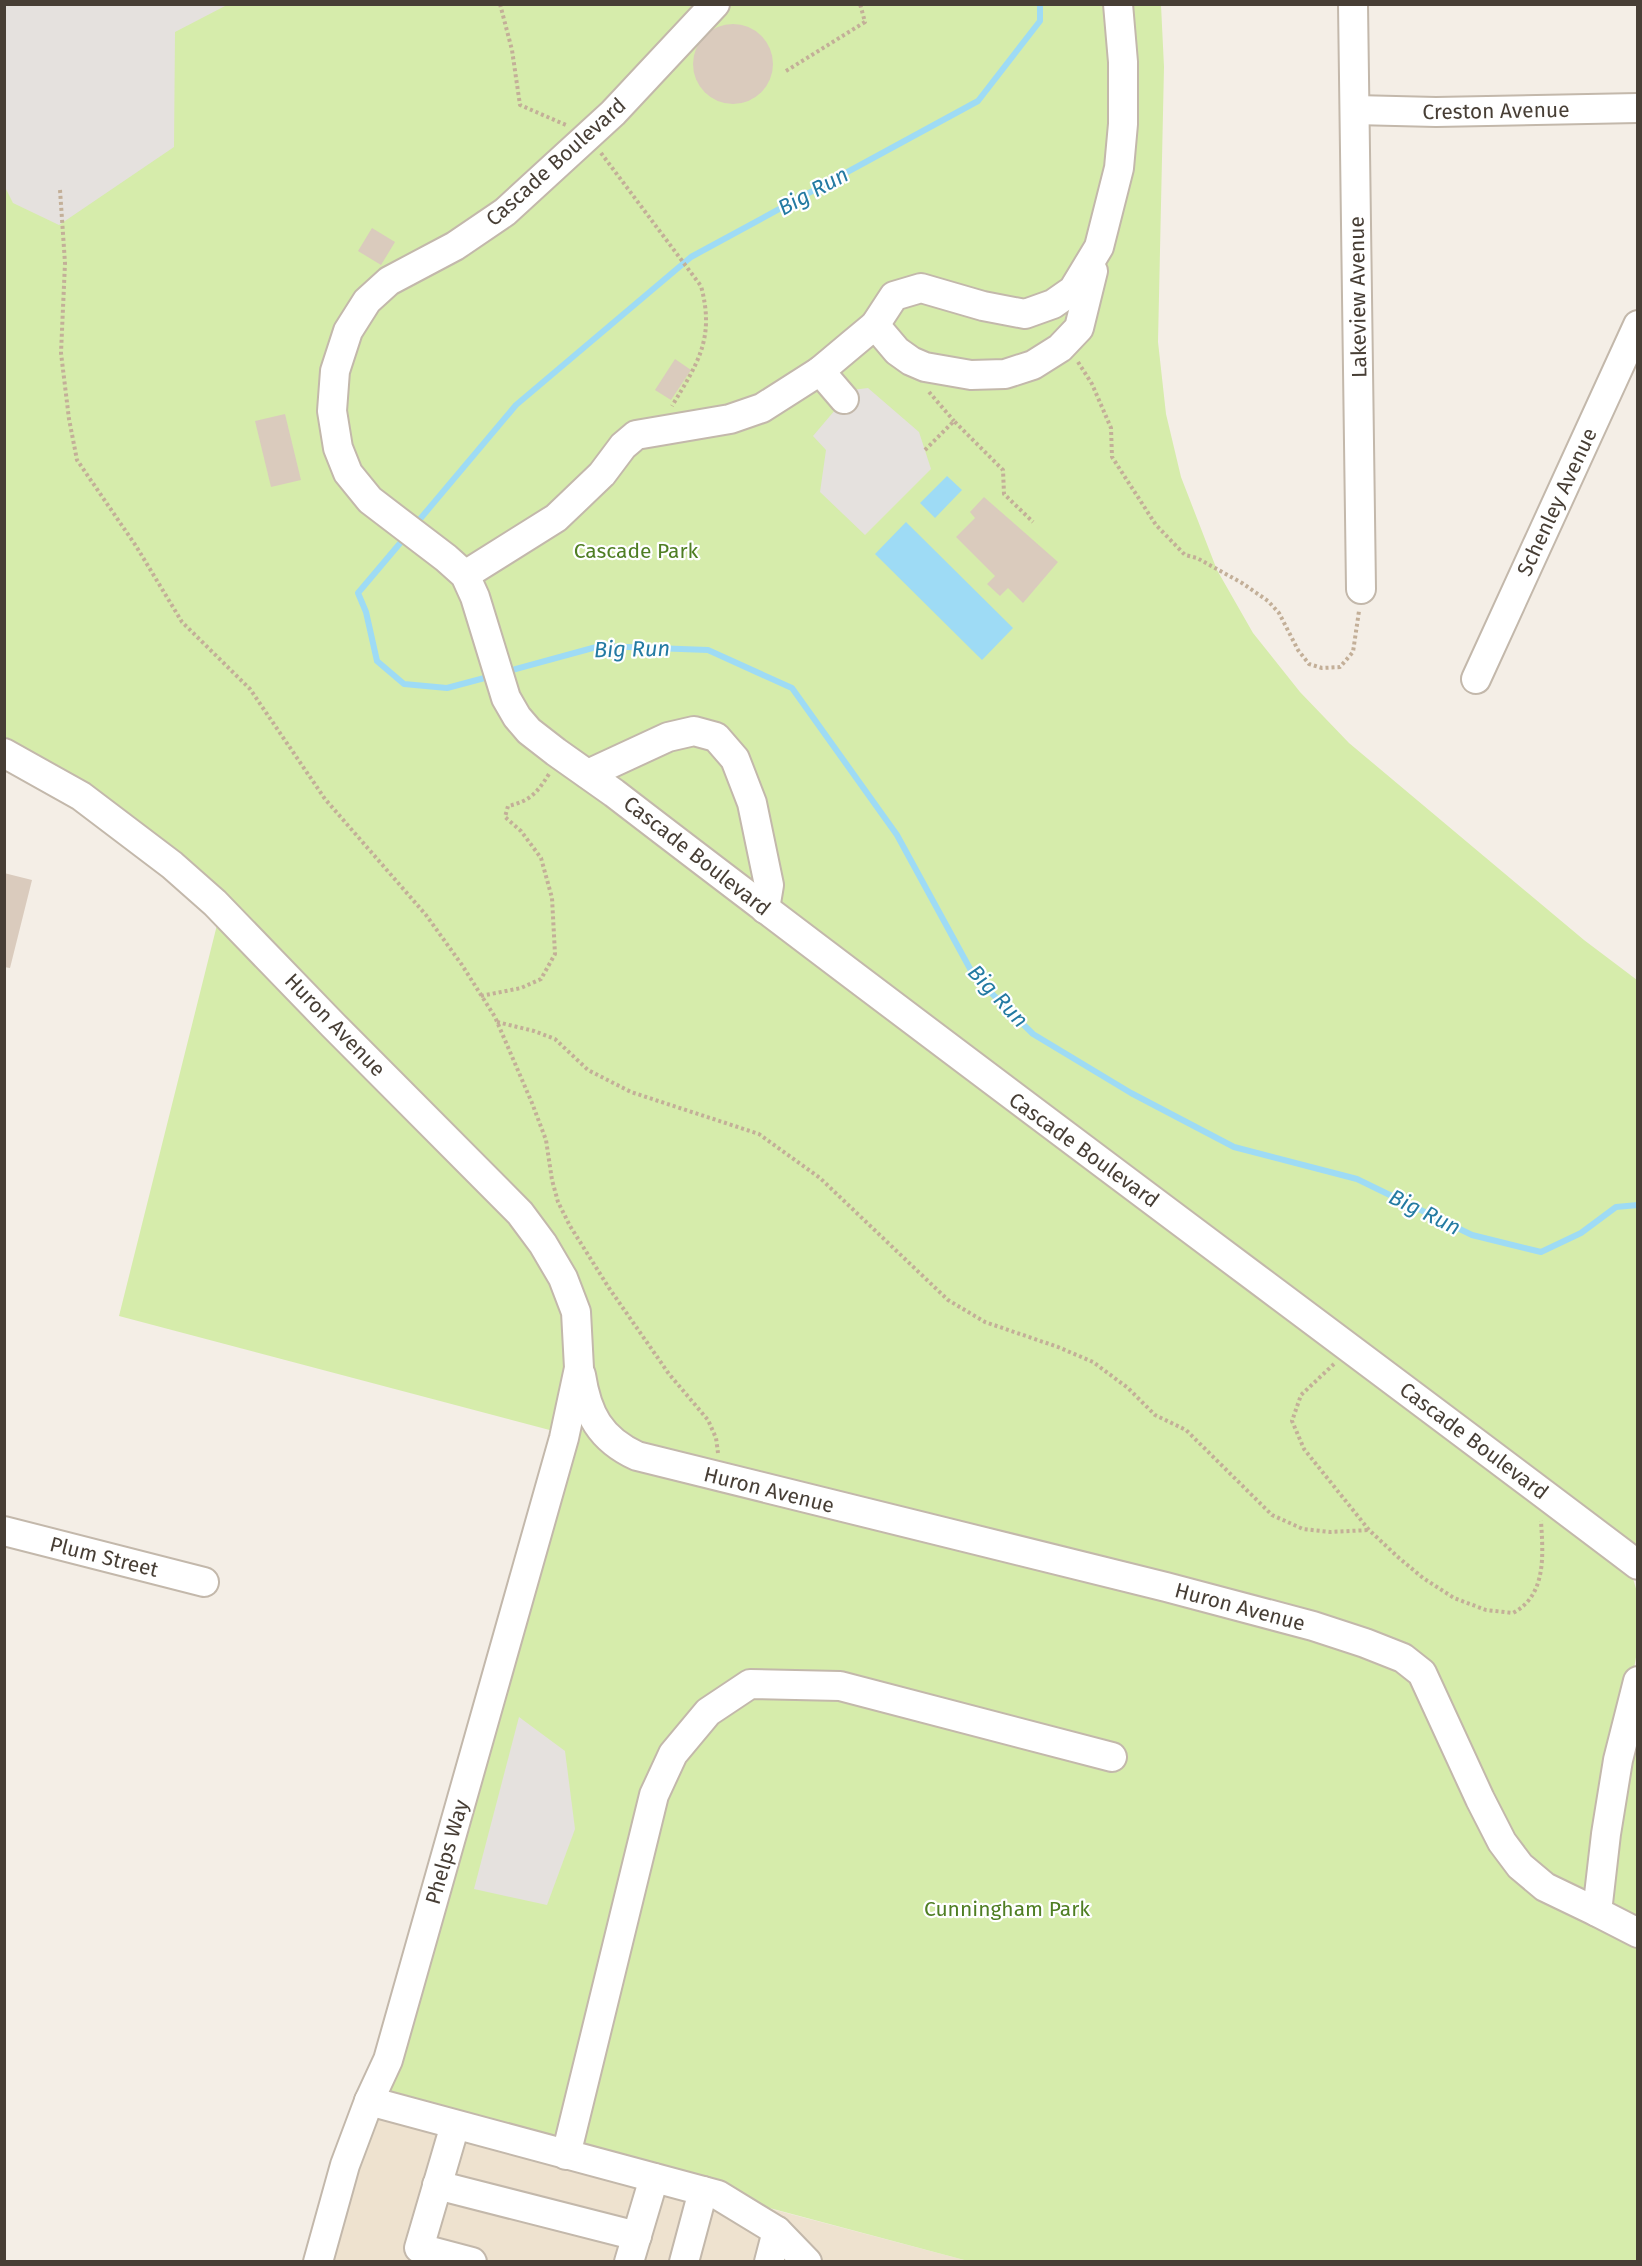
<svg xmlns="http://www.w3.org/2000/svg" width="1642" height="2266" font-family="'Fira Sans',sans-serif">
<rect width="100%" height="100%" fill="#f4eee6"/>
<polygon fill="#eee2cf" points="369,2101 703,2191 968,2261 318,2262"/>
<polygon fill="#d6ecab" points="5,5 1161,5 1164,67 1158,342 1166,414 1181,477 1217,570 1253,633 1300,692 1349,743 1584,940 1637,980 1637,1564 1627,1558 1637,1592 1638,1646 1620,1747 1637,1682 1637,2261 968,2261 369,2101 576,1431 586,1430 587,1406 561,1433 119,1316 221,909 5,753"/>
<g fill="#e5e1de">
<polygon points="4,5 227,5 175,32 174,147 59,225 13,203 5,187"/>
<polygon points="868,388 919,432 931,469 865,535 820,492 826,450 813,436 852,390"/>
<polygon points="519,1717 565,1751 575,1829 547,1905 474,1889"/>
</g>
<g fill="#9edbf5">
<polygon points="947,476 962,490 935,518 920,503"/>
<polygon points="906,522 1013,628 982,660 875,554"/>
</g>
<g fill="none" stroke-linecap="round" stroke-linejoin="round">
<g stroke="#9edbf5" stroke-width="6">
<polyline points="415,525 516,405 691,257 978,101 1040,21 1040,4"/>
<polyline points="407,535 358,593 366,612 377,661 404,684 447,688 492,676"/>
<polyline points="505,672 600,646 708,650 792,688 897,835 974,976 1033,1034 1131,1093 1234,1147 1357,1179 1472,1235 1541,1252 1581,1233 1616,1207 1638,1205"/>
</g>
</g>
<g fill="#dacbbd">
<circle cx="733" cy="64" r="40"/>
<polygon points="372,228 395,242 381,265 358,251"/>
<polygon points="675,359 691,370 671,400 655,390"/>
<polygon points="285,414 301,480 271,487 255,421"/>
<polygon points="984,497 1058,562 1023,603 1008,588 1000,596 987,584 995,576 956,537 975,518 970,512"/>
<polygon points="4,873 32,880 10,968 4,967"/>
</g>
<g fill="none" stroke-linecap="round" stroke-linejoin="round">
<defs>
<g id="minor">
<path d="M715 4 613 113 505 212 455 246 389 281 367 301 348 331 335 371 332 411 338 448 348 473 370 500 446 558 465 575 475 597 506 698 517 717 529 731 556 752 614 793C953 1054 1297 1307 1638 1565"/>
<polyline points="1353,4 1361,589"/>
<polyline points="1355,110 1436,112 1638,108"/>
<polyline points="875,325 897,351 911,361 925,367 971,375 1005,374 1033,365 1060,348 1079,328 1093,271"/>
<polyline points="820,371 844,399"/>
<polyline points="465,575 556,518 602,474 623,446 636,435 730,419 762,408 820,371 851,345 875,325 894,296 921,288 983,306 1025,314 1053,304 1073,290 1099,247 1119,168 1123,124 1123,62 1118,4"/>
<polyline points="1476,679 1638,325"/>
<polyline points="4,753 81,796 172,865 215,903 333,1025 520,1213 543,1244 563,1278 576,1312 579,1368 564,1438 388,2060 369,2101 345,2165 318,2262"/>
<polyline points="588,774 668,737 694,731 716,737 735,759 752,803 769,885 765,909"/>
<path d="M581 1375C587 1414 600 1439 637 1456L1166 1587 1313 1626 1365 1643 1403 1658 1422 1673 1480 1799 1502 1842 1520 1866 1545 1887 1597 1912 1606 1834 1618 1760 1638 1681"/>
<polyline points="4,1531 204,1582"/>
<polyline points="1597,1912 1638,1933"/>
<polyline points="369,2101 718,2195 777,2231 807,2262"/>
<polyline points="455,2125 419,2248 472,2262"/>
<polyline points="566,2155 654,1795 673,1754 708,1712 750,1684 840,1686 1112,1757"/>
<polyline points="437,2185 637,2236"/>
<polyline points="629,2262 654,2178"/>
<polyline points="684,2262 703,2191"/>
<polyline points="769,2262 777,2231"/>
</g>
</defs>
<use href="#minor" stroke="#c3b8ab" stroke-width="32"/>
<g stroke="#c3af98" stroke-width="4" stroke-dasharray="3 3" stroke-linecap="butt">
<polyline points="500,4 512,50 520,105 566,125"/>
<polyline points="786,71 865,22 860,4"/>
<path d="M601 153 701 286C715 338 698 363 672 406"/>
<polyline points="60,190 65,263 61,353 69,419 77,460 136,546 182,622 250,689 325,799 426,915 462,965 495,1017 532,1103 546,1140 552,1180 558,1202 570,1226 609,1288 669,1374 708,1420 716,1438 718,1453"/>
<polyline points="1078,362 1092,384 1111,428 1112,457 1156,525 1185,555 1197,558 1242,583 1268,601 1279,613 1298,650 1309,664 1322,668 1340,667 1353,652 1359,611"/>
<polyline points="929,392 954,421"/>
<polyline points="925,450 954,421 1003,470 1004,494 1033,522"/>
<path d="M481 996 521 988 541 979 555 954 552 898 541 858 521 831 505 817 508 806C530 801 537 793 549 774"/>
<polyline points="497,1022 534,1031 555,1039 588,1070 631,1092 759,1134 820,1178 948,1300 985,1322 1058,1347 1093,1362 1128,1388 1155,1415 1186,1430 1272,1515 1303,1529 1330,1532 1369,1530"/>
<path d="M1334 1364 1301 1395 1292 1421 1304 1449 1369 1530 1399 1558 1423 1578 1454 1598 1486 1610 1513 1613C1547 1595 1543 1554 1541 1521"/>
</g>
<use href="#minor" stroke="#fff" stroke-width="28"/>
</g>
<g text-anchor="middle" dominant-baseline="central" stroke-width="4.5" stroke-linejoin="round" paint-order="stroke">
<g font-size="21" fill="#473e35" stroke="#fff">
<text transform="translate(1496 111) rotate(-1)">Creston Avenue</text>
<text transform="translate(556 162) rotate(-42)">Cascade Boulevard</text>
<text transform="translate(1358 297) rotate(-91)">Lakeview Avenue</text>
<text transform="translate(1557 502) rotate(-65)">Schenley Avenue</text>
<text transform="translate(697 856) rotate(38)">Cascade Boulevard</text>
<text transform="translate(335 1025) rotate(46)">Huron Avenue</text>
<text transform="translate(1084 1150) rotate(36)">Cascade Boulevard</text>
<text transform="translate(1474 1441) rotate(37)">Cascade Boulevard</text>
<text transform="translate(769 1490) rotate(14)">Huron Avenue</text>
<text transform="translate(104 1557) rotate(14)">Plum Street</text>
<text transform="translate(1240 1607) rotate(15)">Huron Avenue</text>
<text transform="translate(447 1852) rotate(-74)">Phelps Way</text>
</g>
<g font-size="21" fill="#4f7e23" stroke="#fff">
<text x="636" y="551">Cascade Park</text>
<text x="1007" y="1909">Cunningham Park</text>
</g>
<g font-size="22" font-style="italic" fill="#237aa2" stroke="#fff">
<text transform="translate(813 191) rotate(-29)">Big Run</text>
<text transform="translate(632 649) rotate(-1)">Big Run</text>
<text transform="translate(998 996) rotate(47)">Big Run</text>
<text transform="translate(1425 1212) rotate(26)">Big Run</text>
</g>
</g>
<rect width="1642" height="2266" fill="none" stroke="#473e35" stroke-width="12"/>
</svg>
